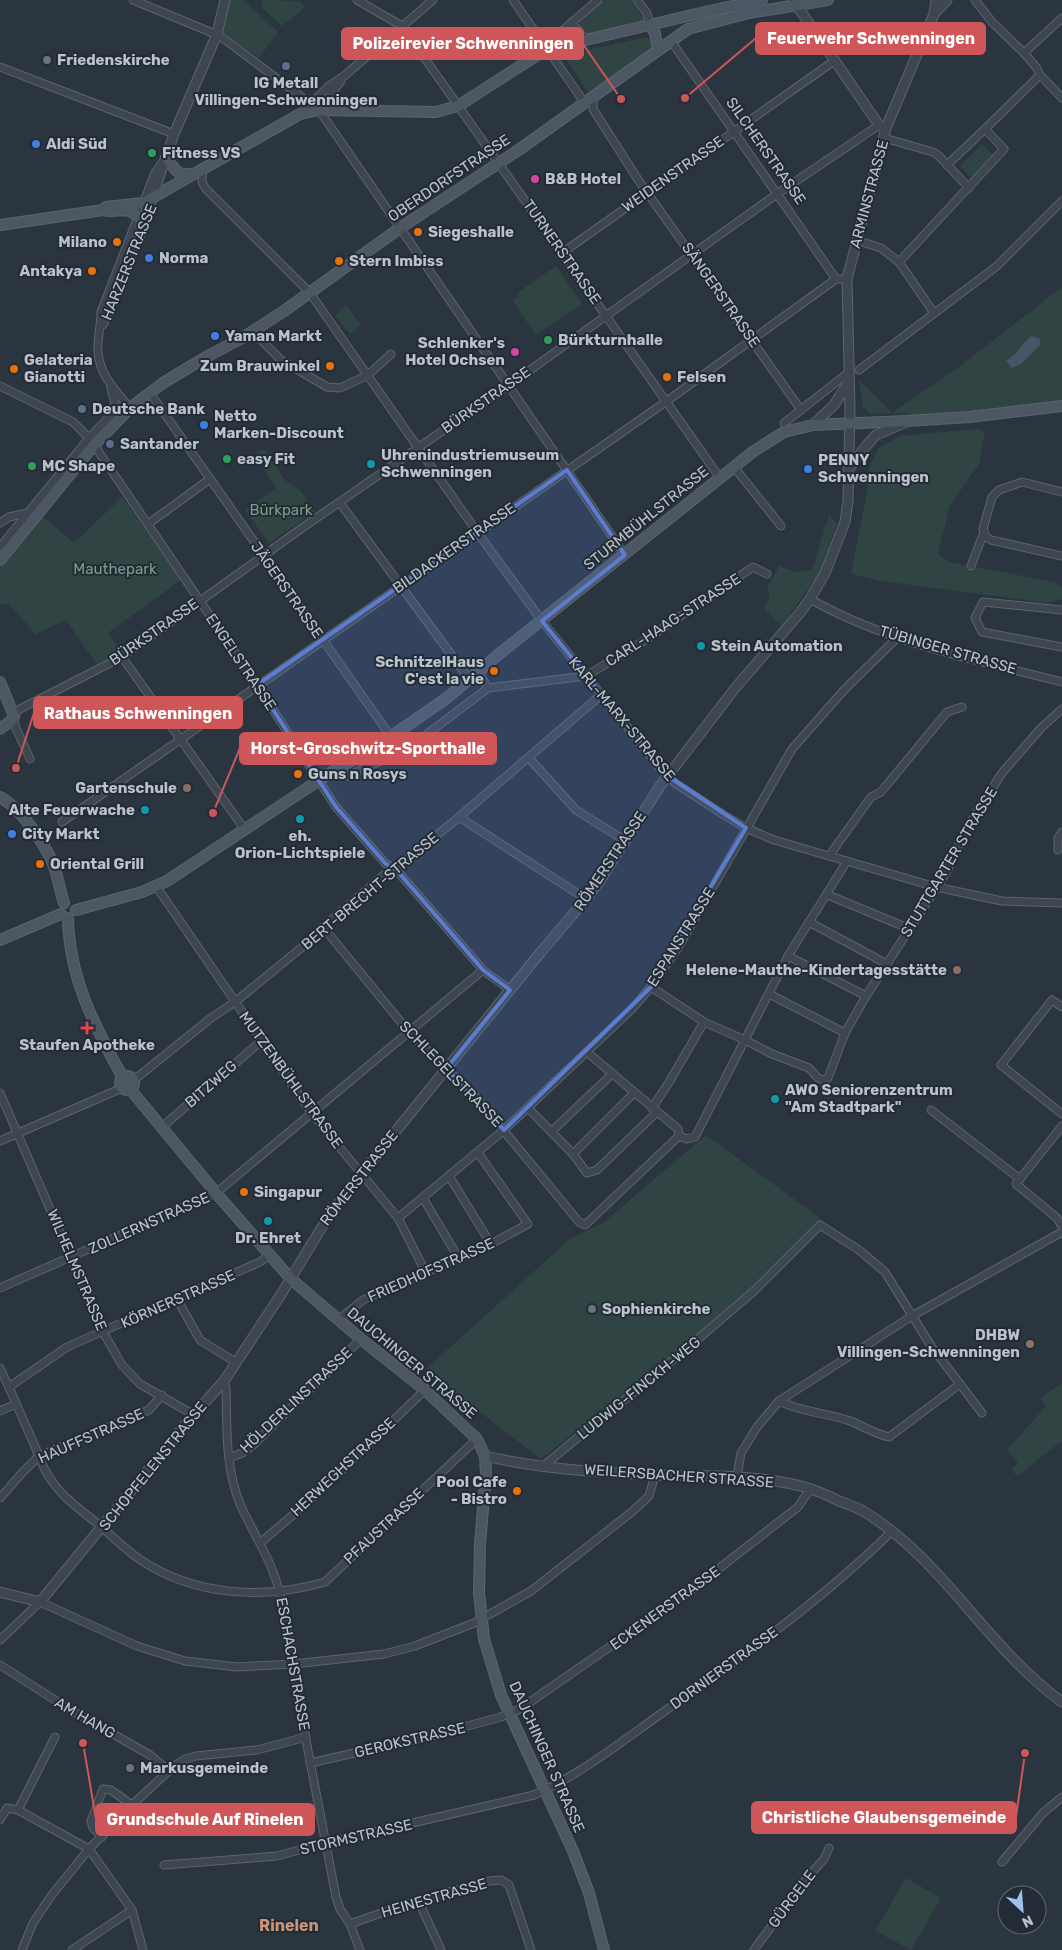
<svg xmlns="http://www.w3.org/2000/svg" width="1062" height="1950" font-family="Rubik,sans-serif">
<rect width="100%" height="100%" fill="#2b3540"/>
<g fill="#304443">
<polygon points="229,0 243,0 278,32 259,58 222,32"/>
<polygon points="263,0 300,1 305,7 282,26 261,7"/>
<polygon points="604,0 630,0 646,20 586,34 579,24"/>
<polygon points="647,37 654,46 589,93 563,55"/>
<polygon points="982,144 994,157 973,180 960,166"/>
<polygon points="556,266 582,304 536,335 512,300 519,296 517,293"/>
<polygon points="1062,287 1062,401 916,416 906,413 871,414 863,407 859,380 892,413 963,364"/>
<polygon points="346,305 361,325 350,334 335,315"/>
<polygon points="979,429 985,433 982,442 980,463 950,505 938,554 949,562 1055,582 1062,588 1062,599 1048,603 881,581 851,574 866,497 871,462 879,448 900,436"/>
<polygon points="264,449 286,481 300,490 315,512 269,543 245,510 276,488 254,455"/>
<polygon points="122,497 181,580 108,633 120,651 97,665 66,620 36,634 9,605 0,604 0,568 43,517 74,543"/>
<polygon points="829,515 837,523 820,572 782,626 764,609 770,595 767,588 779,566 796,572 812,570"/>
<polygon points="706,1135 820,1218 756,1284 685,1344 541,1459 425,1370 570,1239 603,1223"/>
<polygon points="1062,1383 1062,1441 1017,1476 1011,1469 1018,1463 1007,1450 1046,1406 1040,1398"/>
<polygon points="906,1878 941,1898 911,1950 875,1931"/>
</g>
<path fill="#445668" d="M1032 336 1039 338 1041 344 1021 364 1011 368 1006 360C1019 355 1021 343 1032 336Z"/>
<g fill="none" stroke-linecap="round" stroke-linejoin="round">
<defs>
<g id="minor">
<polyline points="133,0 220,36 319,110 625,555"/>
<polyline points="357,0 402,26 720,478"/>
<polyline points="513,0 584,102"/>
<polyline points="637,0 647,13 650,25"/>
<polyline points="975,0 992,22 1024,53 1036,67 1040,75 1062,98"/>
<polyline points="572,23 585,39"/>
<polyline points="562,31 598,0"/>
<polyline points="671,41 836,279"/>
<polyline points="1024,53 1062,18"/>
<polyline points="0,67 174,134"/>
<polyline points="331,93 335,106 342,109"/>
<polyline points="593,96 593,109 637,178"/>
<polyline points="319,110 341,81"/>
<polyline points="300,114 329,86 344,76 433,0"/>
<polyline points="884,138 933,152 939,156 969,188"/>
<polyline points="947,165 985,129"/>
<polyline points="203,168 202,182 205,188 310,293 477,532 542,621 662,770 675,783 724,815 746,828 774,840 936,887 1002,901 1062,903"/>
<polyline points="639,181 801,410"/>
<polyline points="856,240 881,248 899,262 934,313"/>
<polyline points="562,253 834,61"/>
<polyline points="899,262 1004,149 985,129 1040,75"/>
<polyline points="103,325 144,227 165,162"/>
<polyline points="253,332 281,360 327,387 340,388 368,375 391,354"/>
<polyline points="859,370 997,266 1062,201"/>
<polyline points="0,386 73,422 89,438"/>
<polyline points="150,393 391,737"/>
<path d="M130 408C116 391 99 375 98 351 97 339 101 326 101 312L155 173 166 157"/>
<polyline points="784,423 848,373"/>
<polyline points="94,445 257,685 336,807 385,863 400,874 483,970 510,990"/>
<polyline points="734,467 781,526"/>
<polyline points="1062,492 1022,482 999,490 992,497 983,529 986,537 991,540 1062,556"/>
<polyline points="340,503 469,679"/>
<polyline points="0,523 9,517 28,513"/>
<polyline points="148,524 210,479"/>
<polyline points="0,547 89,438 111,415 115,403 111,388"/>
<polyline points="971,566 984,532"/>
<path d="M810 599C888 643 976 660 1062 682"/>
<polyline points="1062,610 983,602 975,618 982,632 1062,647"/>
<polyline points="122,657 245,830"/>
<polyline points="488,688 586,676 644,641 753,567 767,574"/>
<polyline points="529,758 576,810 624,840"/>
<polyline points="30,759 15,726 14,716 18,710 122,657 302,528 509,385 777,194 879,125"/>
<polyline points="339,767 348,776 410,747 488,688 478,672"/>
<polyline points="459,817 586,899"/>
<polyline points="62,822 667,401 836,279 847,279"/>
<polyline points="1058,850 1058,838 1062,832"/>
<polyline points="829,856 871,797 881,792 947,712 962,707"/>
<polyline points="156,886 312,1114 398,1218 426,1273"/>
<polyline points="828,895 910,929"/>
<polyline points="809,922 887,964"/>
<polyline points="323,927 409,1032 446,1069 471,1091 579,1222 585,1225 679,1136 678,1129 588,1053"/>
<polyline points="788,956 866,996"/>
<polyline points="651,987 704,1022 745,1040 772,1054 809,1068 818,1078 824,1080 828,1078 845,1033 866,996 946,873 968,826 1002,773 1041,728 1062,709"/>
<polyline points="769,994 845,1033"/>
<polyline points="1062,1007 1052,1000 1001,1065 1062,1114"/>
<polyline points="134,1080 211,1018 235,1002 317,935 323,927 385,874 403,863 459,817 601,695"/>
<polyline points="0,1093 103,1332 122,1365 140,1384 194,1415"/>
<polyline points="528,1108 573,1154 587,1173 597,1170 657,1112"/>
<polyline points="652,1108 668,1084 704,1022"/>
<polyline points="931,1110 1020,1179"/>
<polyline points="1062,1126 1016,1184 1057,1218 1062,1226"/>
<polyline points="161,1128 261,1041"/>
<polyline points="552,1131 612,1074"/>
<polyline points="679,1136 687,1139 695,1137 788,956 847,861"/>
<polyline points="0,1141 122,1088"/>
<polyline points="573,1154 634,1093"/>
<polyline points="449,1176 491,1244"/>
<polyline points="423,1198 458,1257"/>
<polyline points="398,1218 504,1130 632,1009 651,987 678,948 792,749 845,689 898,637"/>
<polyline points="0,1288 216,1193 483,970"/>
<polyline points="177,1299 200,1340 237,1363"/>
<polyline points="338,1320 363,1300 491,1244 528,1224 478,1153"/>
<path d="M0 1368C12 1393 22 1418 34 1444 38 1454 42 1466 48 1475 62 1498 79 1508 99 1525 112 1536 125 1549 139 1559 194 1596 263 1600 325 1582L477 1439"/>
<path d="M224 1381 226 1388C227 1426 225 1467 240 1504 253 1533 271 1559 279 1590 291 1640 298 1690 306 1740 316 1792 326 1845 336 1897L340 1909 350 1924 360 1950"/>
<polyline points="9,1387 67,1347 260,1262 269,1255"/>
<path d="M779 1401C801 1412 827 1413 850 1421 863 1426 875 1434 889 1437L960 1384"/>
<polyline points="0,1411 16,1404"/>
<polyline points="229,1458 242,1453 253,1445 361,1339"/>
<polyline points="542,1467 691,1345 754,1291 820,1225 859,1250 885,1272 931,1346 982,1413"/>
<polyline points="737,1477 741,1453 757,1427 779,1401 912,1316 1062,1232"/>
<polyline points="0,1498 22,1473 39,1456 149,1410 162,1395"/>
<polyline points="260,1543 307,1503 425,1390"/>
<polyline points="0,1640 40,1602 137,1646 185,1661 237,1667 294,1664 384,1654 415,1646 474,1623 531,1591 633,1511 649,1496 655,1475"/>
<polyline points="0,1665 69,1709 150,1755 169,1771"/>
<polyline points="310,1763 434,1735 501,1717 520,1709 690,1591 798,1507 810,1489"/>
<polyline points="18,1810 55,1737"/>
<polyline points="0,1820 7,1808 18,1810 89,1849 132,1910 143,1950"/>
<polyline points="102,1837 93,1828 91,1821 103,1789 111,1790 132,1805"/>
<polyline points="1002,1862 1043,1813 1062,1797"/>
<path d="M164 1865 277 1856 325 1843 534 1795C580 1775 621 1742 662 1713 742 1657 822 1600 891 1532"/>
<polyline points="418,1900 441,1950"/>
<polyline points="350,1924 418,1900 489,1881 501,1880 509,1885 531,1950"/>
<polyline points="22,1950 33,1923 51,1896 89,1849 132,1805 174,1766 185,1759 196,1756 257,1750 306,1737"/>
<polyline points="72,1950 132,1910"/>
<polyline points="754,1950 806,1879 824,1859 829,1848"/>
</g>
<g id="tertiary">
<polyline points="793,0 879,125 886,128"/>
<polyline points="934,14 947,0"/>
<polyline points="166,157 174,134 217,34 225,0"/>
<polyline points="813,425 834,405 848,383"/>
<polyline points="848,470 866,446 876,435 906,422"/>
<path d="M485 1456C540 1469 597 1472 653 1475 703 1476 760 1474 808 1488 818 1491 829 1496 839 1501 847 1504 856 1507 863 1511 943 1559 987 1648 1062 1702"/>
<polyline points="0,1592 40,1602 189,1420 224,1381 280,1296 328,1217 345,1194 540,953 586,899 599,882 660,786 736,687 799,614 810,599 825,573 845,522 848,501 850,408 847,279 886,128 934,14 936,0"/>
</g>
<g id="secondary">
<polyline points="650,25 655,33 658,50"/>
<path d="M166 157C173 167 177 176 190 174"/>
<polyline points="143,203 147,212 147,218"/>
<polyline points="103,210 106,207 143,203 300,114 319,110 436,112 458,106 547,49 709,11 762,0"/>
<path d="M0 225 103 210C115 214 129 204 138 218"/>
<polyline points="0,560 94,445 130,408 163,383 206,357 244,337 284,311 400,228 520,149 688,29 749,13 828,0"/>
<polyline points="0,682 14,716 11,721 0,729"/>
<path d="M0 797C21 808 45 844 54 866 58 878 60 891 64 903"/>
<polyline points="76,910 142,892 167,881 339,767 367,753 447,698 499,654 754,451 784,432 813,425 907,421 969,417 1062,406"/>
<path d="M68 918C69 978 95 1027 123 1078"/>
<polyline points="0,940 61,914"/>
<circle cx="127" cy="1083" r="7"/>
<polyline points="130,1089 216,1193 291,1279 361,1339 425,1390 477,1439 485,1456 486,1473 480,1545 479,1593 484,1639 501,1695 573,1851 589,1893 604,1950"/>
</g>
</defs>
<use href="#minor" stroke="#5c656e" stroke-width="9"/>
<use href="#tertiary" stroke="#5c656e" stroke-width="11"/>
<use href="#secondary" stroke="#5c656e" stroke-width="12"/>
<use href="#minor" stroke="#3e4750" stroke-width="7"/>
<use href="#tertiary" stroke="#3e4750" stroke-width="9"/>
<use href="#secondary" stroke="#4d5763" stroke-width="10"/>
</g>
<path fill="#5c7cd2" fill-opacity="0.2" stroke="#5c7cd2" stroke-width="4" stroke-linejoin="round" d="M567 470 625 555 542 621 668 776 746 828 651 987 504 1130 446 1069 510 990 483 970 400 874 385 863 336 807 257 685Z"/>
<g fill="#6b7280" stroke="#232c36" stroke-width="2">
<circle cx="47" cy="60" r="5"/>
<circle cx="592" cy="1309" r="5"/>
<circle cx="130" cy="1768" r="5"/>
</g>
<g fill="#5c6f8a" stroke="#232c36" stroke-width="2">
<circle cx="286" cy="66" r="5"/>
<circle cx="82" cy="409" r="5"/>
<circle cx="110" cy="444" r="5"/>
</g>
<g fill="#3f7fe0" stroke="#232c36" stroke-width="2">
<circle cx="36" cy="144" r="5"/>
<circle cx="149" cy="258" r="5"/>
<circle cx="215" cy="336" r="5"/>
<circle cx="204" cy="425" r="5"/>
<circle cx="808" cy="469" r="5"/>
<circle cx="12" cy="834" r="5"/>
</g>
<g fill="#2e9e5b" stroke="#232c36" stroke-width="2">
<circle cx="152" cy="153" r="5"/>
<circle cx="548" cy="340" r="5"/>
<circle cx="227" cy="459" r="5"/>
<circle cx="32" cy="466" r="5"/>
</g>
<g fill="#d1479c" stroke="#232c36" stroke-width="2">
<circle cx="535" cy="179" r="5"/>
<circle cx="515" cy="352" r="5"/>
</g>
<g fill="#e8710a" stroke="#232c36" stroke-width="2">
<circle cx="418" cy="232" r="5"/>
<circle cx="117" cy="242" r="5"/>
<circle cx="339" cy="261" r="5"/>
<circle cx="92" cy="271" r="5"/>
<circle cx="330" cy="366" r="5"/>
<circle cx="14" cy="369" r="5"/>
<circle cx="667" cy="377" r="5"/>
<circle cx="494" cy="671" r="5"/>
<circle cx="298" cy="774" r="5"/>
<circle cx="40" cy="864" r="5"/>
<circle cx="244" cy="1192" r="5"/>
<circle cx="517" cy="1491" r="5"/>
</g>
<g fill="#0f9aa8" stroke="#232c36" stroke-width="2">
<circle cx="371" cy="464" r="5"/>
<circle cx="701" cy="646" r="5"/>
<circle cx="145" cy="810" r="5"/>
<circle cx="300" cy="819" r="5"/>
<circle cx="775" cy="1099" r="5"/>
<circle cx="268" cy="1221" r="5"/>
</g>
<g fill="#8d6e63" stroke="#232c36" stroke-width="2">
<circle cx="187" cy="788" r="5"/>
<circle cx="957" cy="970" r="5"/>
<circle cx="1030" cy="1344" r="5"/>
</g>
<path fill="#e0444e" stroke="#232c36" stroke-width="2" d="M84.5 1020.5h5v5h5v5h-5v5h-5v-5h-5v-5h5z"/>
<g text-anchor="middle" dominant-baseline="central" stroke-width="4" stroke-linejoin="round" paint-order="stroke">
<g font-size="15" font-weight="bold" fill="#bbc2ca" stroke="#232c36" text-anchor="start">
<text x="57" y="60">Friedenskirche</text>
<text x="286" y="83" text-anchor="middle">IG Metall<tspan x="286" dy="17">Villingen-Schwenningen</tspan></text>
<text x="46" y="144">Aldi Süd</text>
<text x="162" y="153">Fitness VS</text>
<text x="545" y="179">B&amp;B Hotel</text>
<text x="428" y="232">Siegeshalle</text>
<text x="107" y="242" text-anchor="end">Milano</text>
<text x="159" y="258">Norma</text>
<text x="349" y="261">Stern Imbiss</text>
<text x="82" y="271" text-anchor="end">Antakya</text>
<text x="225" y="336">Yaman Markt</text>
<text x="558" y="340">Bürkturnhalle</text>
<text x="505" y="343" text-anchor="end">Schlenker's<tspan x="505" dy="17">Hotel Ochsen</tspan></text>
<text x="24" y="360">Gelateria<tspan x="24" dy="17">Gianotti</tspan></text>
<text x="320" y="366" text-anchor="end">Zum Brauwinkel</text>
<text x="677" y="377">Felsen</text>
<text x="92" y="409">Deutsche Bank</text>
<text x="214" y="416">Netto<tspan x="214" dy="17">Marken-Discount</tspan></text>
<text x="120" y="444">Santander</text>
<text x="381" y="455">Uhrenindustriemuseum<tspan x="381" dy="17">Schwenningen</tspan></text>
<text x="237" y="459">easy Fit</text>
<text x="818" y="460">PENNY<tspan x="818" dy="17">Schwenningen</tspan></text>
<text x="42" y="466">MC Shape</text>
<text x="711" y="646">Stein Automation</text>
<text x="484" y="662" text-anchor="end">SchnitzelHaus<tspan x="484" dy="17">C'est la vie</tspan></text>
<text x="308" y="774">Guns n Rosys</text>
<text x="177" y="788" text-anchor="end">Gartenschule</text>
<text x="135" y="810" text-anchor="end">Alte Feuerwache</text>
<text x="22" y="834">City Markt</text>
<text x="300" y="836" text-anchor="middle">eh.<tspan x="300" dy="17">Orion-Lichtspiele</tspan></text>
<text x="50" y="864">Oriental Grill</text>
<text x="947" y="970" text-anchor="end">Helene-Mauthe-Kindertagesstätte</text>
<text x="87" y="1045" text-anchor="middle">Staufen Apotheke</text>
<text x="785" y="1090">AWO Seniorenzentrum<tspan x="785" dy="17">"Am Stadtpark"</tspan></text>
<text x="254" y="1192">Singapur</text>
<text x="268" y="1238" text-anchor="middle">Dr. Ehret</text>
<text x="602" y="1309">Sophienkirche</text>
<text x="1020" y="1335" text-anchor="end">DHBW<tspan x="1020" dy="17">Villingen-Schwenningen</tspan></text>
<text x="507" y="1482" text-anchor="end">Pool Cafe<tspan x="507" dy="17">- Bistro</tspan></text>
<text x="140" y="1768">Markusgemeinde</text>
</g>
<g font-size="15" fill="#bbc2ca" stroke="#232c36">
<text transform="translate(766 151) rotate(55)">SILCHERSTRASSE</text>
<text transform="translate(673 174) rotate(-35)">WEIDENSTRASSE</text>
<text transform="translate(449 178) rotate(-34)">OBERDORFSTRASSE</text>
<text transform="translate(869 194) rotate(-75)">ARMINSTRASSE</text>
<text transform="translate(562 252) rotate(55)">TURNERSTRASSE</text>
<text transform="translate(129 262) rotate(-68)">HARZERSTRASSE</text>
<text transform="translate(721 295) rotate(55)">SÄNGERSTRASSE</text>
<text transform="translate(486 400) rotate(-35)">BÜRKSTRASSE</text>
<text transform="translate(646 518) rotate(-39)">STURMBÜHLSTRASSE</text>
<text transform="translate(454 548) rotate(-35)">BILDACKERSTRASSE</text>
<text transform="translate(287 590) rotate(55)">JÄGERSTRASSE</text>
<text transform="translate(673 620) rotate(-33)">CARL-HAAG-STRASSE</text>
<text transform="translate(154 632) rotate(-35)">BÜRKSTRASSE</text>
<text transform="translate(948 650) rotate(16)">TÜBINGER STRASSE</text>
<text transform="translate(241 662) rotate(56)">ENGELSTRASSE</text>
<text transform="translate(622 719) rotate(50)">KARL-MARX-STRASSE</text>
<text transform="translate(610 861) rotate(-56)">RÖMERSTRASSE</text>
<text transform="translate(949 862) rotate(-59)">STUTTGARTER STRASSE</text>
<text transform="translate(370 891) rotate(-40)">BERT-BRECHT-STRASSE</text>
<text transform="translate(681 937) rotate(-58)">ESPANSTRASSE</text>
<text transform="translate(451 1074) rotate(46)">SCHLEGELSTRASSE</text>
<text transform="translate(291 1080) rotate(54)">MUTZENBÜHLSTRASSE</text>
<text transform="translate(211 1084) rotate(-41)">BITZWEG</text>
<text transform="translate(359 1178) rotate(-52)">RÖMERSTRASSE</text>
<text transform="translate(149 1223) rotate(-24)">ZOLLERNSTRASSE</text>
<text transform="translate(77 1270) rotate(67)">WILHELMSTRASSE</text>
<text transform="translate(431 1270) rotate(-24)">FRIEDHOFSTRASSE</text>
<text transform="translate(178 1299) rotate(-24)">KÖRNERSTRASSE</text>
<text transform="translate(412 1363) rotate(40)">DAUCHINGER STRASSE</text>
<text transform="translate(639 1388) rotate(-39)">LUDWIG-FINCKH-WEG</text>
<text transform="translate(296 1400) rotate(-43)">HÖLDERLINSTRASSE</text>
<text transform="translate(91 1436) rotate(-24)">HAUFFSTRASSE</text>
<text transform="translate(153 1466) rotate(-51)">SCHOPFELENSTRASSE</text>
<text transform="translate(343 1467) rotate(-43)">HERWEGHSTRASSE</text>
<text transform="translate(679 1476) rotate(4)">WEILERSBACHER STRASSE</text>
<text transform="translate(384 1526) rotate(-43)">PFAUSTRASSE</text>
<text transform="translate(665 1608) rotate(-36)">ECKENERSTRASSE</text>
<text transform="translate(293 1664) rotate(80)">ESCHACHSTRASSE</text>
<text transform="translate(724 1668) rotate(-36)">DORNIERSTRASSE</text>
<text transform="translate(85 1718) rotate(30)">AM HANG</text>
<text transform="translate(410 1740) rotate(-13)">GEROKSTRASSE</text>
<text transform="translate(547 1757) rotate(66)">DAUCHINGER STRASSE</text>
<text transform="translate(356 1837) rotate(-13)">STORMSTRASSE</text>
<text transform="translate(434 1898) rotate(-16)">HEINESTRASSE</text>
<text transform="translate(792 1899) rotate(-53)">GÜRGELE</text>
</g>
<g font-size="15" fill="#7d9d82" stroke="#232c36">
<text x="281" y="510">Bürkpark</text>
<text x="115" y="569">Mauthepark</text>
</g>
<g font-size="16" font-weight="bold" fill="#ca9577" stroke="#232c36">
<text x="289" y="1925">Rinelen</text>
</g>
</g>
<path fill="none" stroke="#ce5659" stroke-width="2" d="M685 98L756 38M621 99L583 44M16 768L34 713M213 813L240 748M1025 1753L1016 1817M83 1743L96 1819"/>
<g fill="#ce5659" stroke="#232c36" stroke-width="2">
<circle cx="685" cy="98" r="5"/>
<circle cx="621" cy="99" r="5"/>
<circle cx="16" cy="768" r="5"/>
<circle cx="213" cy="813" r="5"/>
<circle cx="1025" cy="1753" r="5"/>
<circle cx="83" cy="1743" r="5"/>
</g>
<g fill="#ce5659" stroke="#ce5659" stroke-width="2">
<rect x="756" y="23" width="229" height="31" rx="5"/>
<rect x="342" y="28" width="241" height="31" rx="5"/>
<rect x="34" y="697" width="208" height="31" rx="5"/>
<rect x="240" y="733" width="256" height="31" rx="5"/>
<rect x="752" y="1802" width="264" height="31" rx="5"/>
<rect x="96" y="1804" width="218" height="31" rx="5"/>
</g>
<g font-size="16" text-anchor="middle" font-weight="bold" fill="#fff">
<text x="871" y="44">Feuerwehr Schwenningen</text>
<text x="463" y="49">Polizeirevier Schwenningen</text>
<text x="138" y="719">Rathaus Schwenningen</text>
<text x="368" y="754">Horst-Groschwitz-Sporthalle</text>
<text x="884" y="1823">Christliche Glaubensgemeinde</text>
<text x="205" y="1825">Grundschule Auf Rinelen</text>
</g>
<g transform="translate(1022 1910) rotate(154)"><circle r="24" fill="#232c36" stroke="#606871"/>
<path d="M0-4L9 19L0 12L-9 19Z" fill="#9ec2ec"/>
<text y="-8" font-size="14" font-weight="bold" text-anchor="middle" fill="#bbc2ca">N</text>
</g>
</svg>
